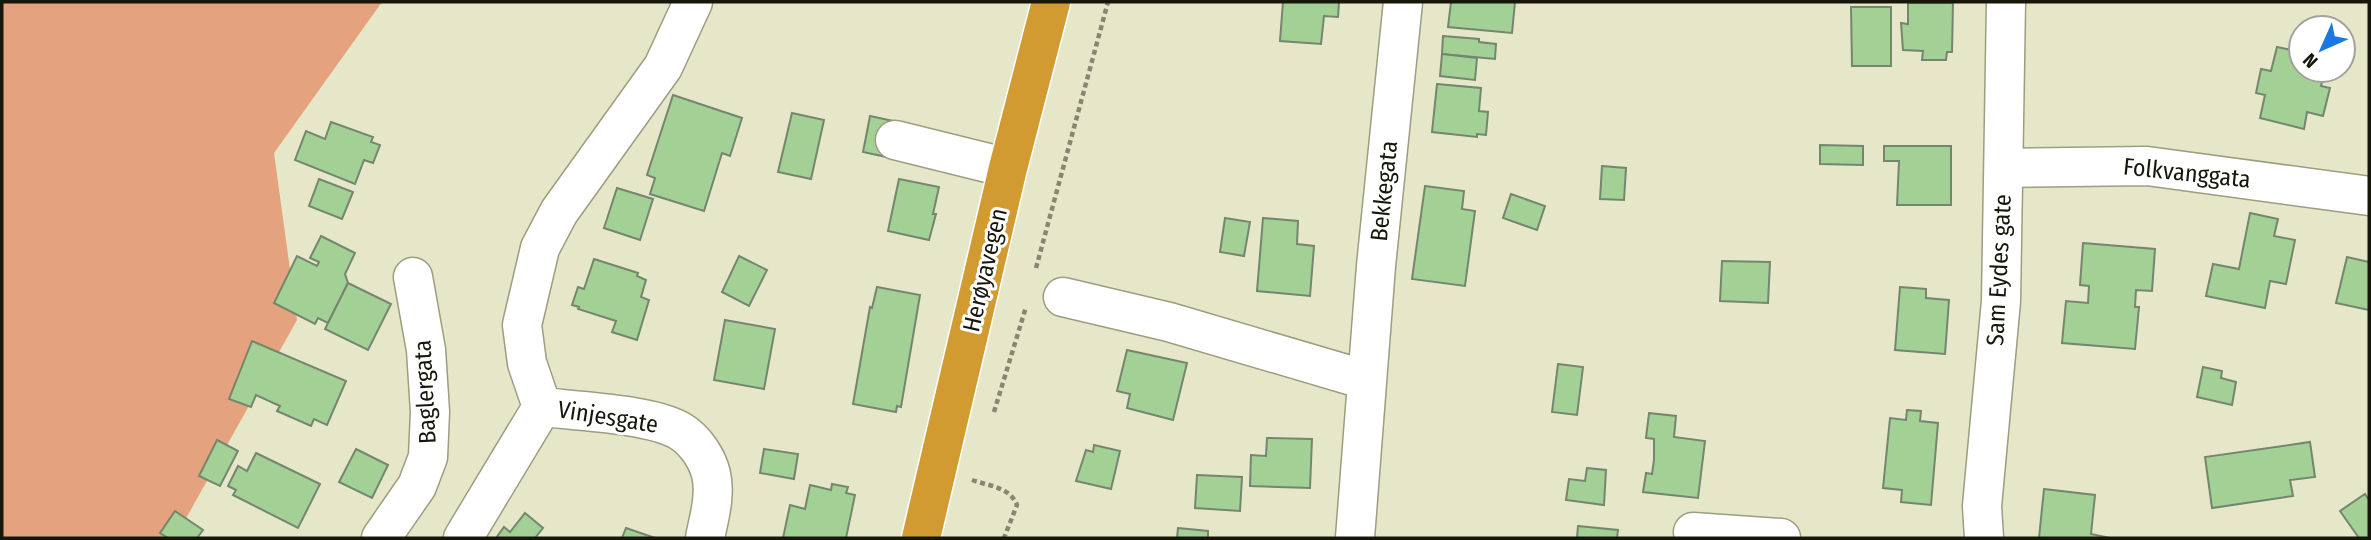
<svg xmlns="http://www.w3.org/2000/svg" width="2371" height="540" font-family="'Fira Sans Condensed',sans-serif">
<rect width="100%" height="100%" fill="#e6e7c9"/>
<polygon fill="#e4a37e" points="2,2 382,2 274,153 297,320 175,538 2,538"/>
<g fill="#a3d095" stroke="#75866f" stroke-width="2">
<polygon points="1283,2 1339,2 1338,17 1324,16 1321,44 1280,41"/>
<polygon points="1451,2 1515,2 1512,33 1448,27"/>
<polygon points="1908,3 1953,3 1952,52 1947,52 1946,60 1922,60 1923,51 1903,50 1901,23 1908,24"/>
<polygon points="1851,7 1891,7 1891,66 1852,66"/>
<polygon points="1443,36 1479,39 1479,42 1496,44 1495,59 1442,54"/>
<polygon points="2277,47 2301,52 2301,70 2325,71 2321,86 2330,88 2323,116 2307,112 2304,129 2260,118 2265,95 2256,93 2261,69 2271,71"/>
<polygon points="1442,54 1477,58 1475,80 1440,76"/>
<polygon points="1437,84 1481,88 1479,111 1488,112 1486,135 1477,134 1477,137 1432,132"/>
<polygon points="673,95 742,118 730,156 722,153 704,211 650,194 655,178 647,175"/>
<polygon points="792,113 824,120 811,179 778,172"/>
<polygon points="870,116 898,122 891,158 863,152"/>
<polygon points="331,122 373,137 371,142 380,145 373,163 364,160 355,184 295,160 306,131 325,139"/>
<polygon points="1820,145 1863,146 1863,165 1820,164"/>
<polygon points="1884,146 1951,146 1951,205 1897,205 1899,161 1884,161"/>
<polygon points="1602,166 1626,168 1624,200 1600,199"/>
<polygon points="319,179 353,192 342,219 309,206"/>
<polygon points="899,179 939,187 933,214 936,214 929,240 888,231"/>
<polygon points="1425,186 1464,191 1462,209 1475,211 1465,286 1412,279"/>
<polygon points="617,188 653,199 640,240 604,228"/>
<polygon points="1511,194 1545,206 1537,230 1503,218"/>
<polygon points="2250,213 2278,219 2274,236 2295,240 2286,284 2270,281 2265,308 2206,296 2213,264 2239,269"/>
<polygon points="1225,218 1250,222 1244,256 1220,252"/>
<polygon points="1263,218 1298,221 1297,244 1314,246 1310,296 1257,291"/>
<polygon points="321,236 355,253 345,274 348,283 328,323 318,318 315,324 274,303 297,256 317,266 319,262 310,258"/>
<polygon points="2083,243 2155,249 2152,291 2136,290 2135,307 2139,307 2135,349 2062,343 2066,301 2088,303 2089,286 2080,285"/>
<polygon points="739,256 767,270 749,306 722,292"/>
<polygon points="2347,257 2369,262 2369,310 2336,303"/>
<polygon points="594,259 638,273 637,276 646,280 641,297 649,300 637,340 612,332 616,321 578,309 579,307 572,305 578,287 584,289"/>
<polygon points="1722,261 1770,262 1768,303 1720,301"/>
<polygon points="348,283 391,304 368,350 325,329"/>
<polygon points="877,287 920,295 901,407 897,406 896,412 853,404 870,307 872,308"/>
<polygon points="1900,287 1926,289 1926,298 1949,300 1945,354 1895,350"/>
<polygon points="725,320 775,329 764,389 714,380"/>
<polygon points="252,341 346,381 327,425 314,419 311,426 277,411 280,406 256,395 251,407 229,399"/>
<polygon points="1127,350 1187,363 1173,420 1127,408 1130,394 1117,391"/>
<polygon points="1558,364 1583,367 1577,415 1552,412"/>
<polygon points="2203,367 2222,371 2221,378 2236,382 2232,405 2197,397"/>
<polygon points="1907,410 1921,411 1920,421 1938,423 1931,505 1901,502 1902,490 1883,488 1890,418 1906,420"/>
<polygon points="1649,413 1676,416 1674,437 1705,441 1698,498 1643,492 1646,473 1652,474 1654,460 1654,439 1646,438"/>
<polygon points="1267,438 1312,439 1310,488 1250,486 1251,455 1266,456"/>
<polygon points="217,440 238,451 220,486 199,476"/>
<polygon points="2310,442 2315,477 2290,480 2293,496 2212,508 2205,457"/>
<polygon points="1094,445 1120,451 1111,489 1076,481 1086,450 1093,452"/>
<polygon points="356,449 388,465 372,498 339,482"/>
<polygon points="764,449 798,454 794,479 760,473"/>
<polygon points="256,453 320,484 298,528 233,495 236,490 228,486 238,466 247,471"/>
<polygon points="1587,468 1606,470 1604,505 1566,500 1569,479 1585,481"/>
<polygon points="1197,475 1242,477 1240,511 1195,508"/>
<polygon points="832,484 848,487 846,493 855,495 846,538 783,538 790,505 805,509 810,485 831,490"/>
<polygon points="2044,489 2095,495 2091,534 2110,538 2039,538"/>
<polygon points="2365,494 2369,500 2369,538 2359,538 2340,511"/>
<polygon points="175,511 203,530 197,538 168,538 160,533"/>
<polygon points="525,513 543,528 535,538 496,538 504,527 510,532"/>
<polygon points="1578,526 1618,530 1617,538 1577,538"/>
<polygon points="626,528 655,538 622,538"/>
<polygon points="1178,528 1208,531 1208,538 1177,538"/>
</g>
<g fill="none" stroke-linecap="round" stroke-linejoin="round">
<defs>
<g id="minor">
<polyline points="895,140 1008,168"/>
<polyline points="2004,168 2147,166 2369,196"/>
<polyline points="1063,297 1169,322 1366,380"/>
<path d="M542 407C578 411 651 414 680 431 695 440 707 458 711 474 716 495 709 518 705 538"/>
<polyline points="1693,532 1781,538"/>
<polyline points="381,538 417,486 428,457 430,412 426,350 413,277"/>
<polyline points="463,538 542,407 527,363 522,325 540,248 559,212 663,67 693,2"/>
<polyline points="1355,538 1376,266 1403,2"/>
<polyline points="1984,538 1982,506 2001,301 2006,2"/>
</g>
<polyline id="highway" points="921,538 1008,168 1051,2"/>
</defs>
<use href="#minor" stroke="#9c9d81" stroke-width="41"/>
<use href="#highway" stroke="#fff" stroke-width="41"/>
<g stroke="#868771" stroke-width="4.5" stroke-dasharray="5 3.5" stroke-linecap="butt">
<polyline points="1036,268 1108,2"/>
<polyline points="994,412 1026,307"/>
<path d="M972 480C989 486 1010 487 1017 505L1004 538"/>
</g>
<use href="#minor" stroke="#fff" stroke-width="38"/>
<use href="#highway" stroke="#d19b32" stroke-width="38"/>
</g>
<g text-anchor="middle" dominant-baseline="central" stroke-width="6" stroke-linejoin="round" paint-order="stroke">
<g font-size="24" fill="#16160b" stroke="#fff">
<text transform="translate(2187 173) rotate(6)">Folkvanggata</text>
<text transform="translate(1384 191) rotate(-84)">Bekkegata</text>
<text transform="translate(985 270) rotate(-77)">Herøyavegen</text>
<text transform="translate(1999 270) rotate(-87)">Sam Eydes gate</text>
<text transform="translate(425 392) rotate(-93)">Baglergata</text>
<text transform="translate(608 417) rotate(9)">Vinjesgate</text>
</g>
</g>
<rect width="2371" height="540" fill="none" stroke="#16160b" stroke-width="7"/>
<g transform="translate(2322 49) rotate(225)"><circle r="33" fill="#ffffff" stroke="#a2a29d" stroke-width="2"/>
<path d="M0-5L12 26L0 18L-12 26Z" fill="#1b78e2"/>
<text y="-10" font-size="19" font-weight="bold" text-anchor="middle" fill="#16160b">N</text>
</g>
</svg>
